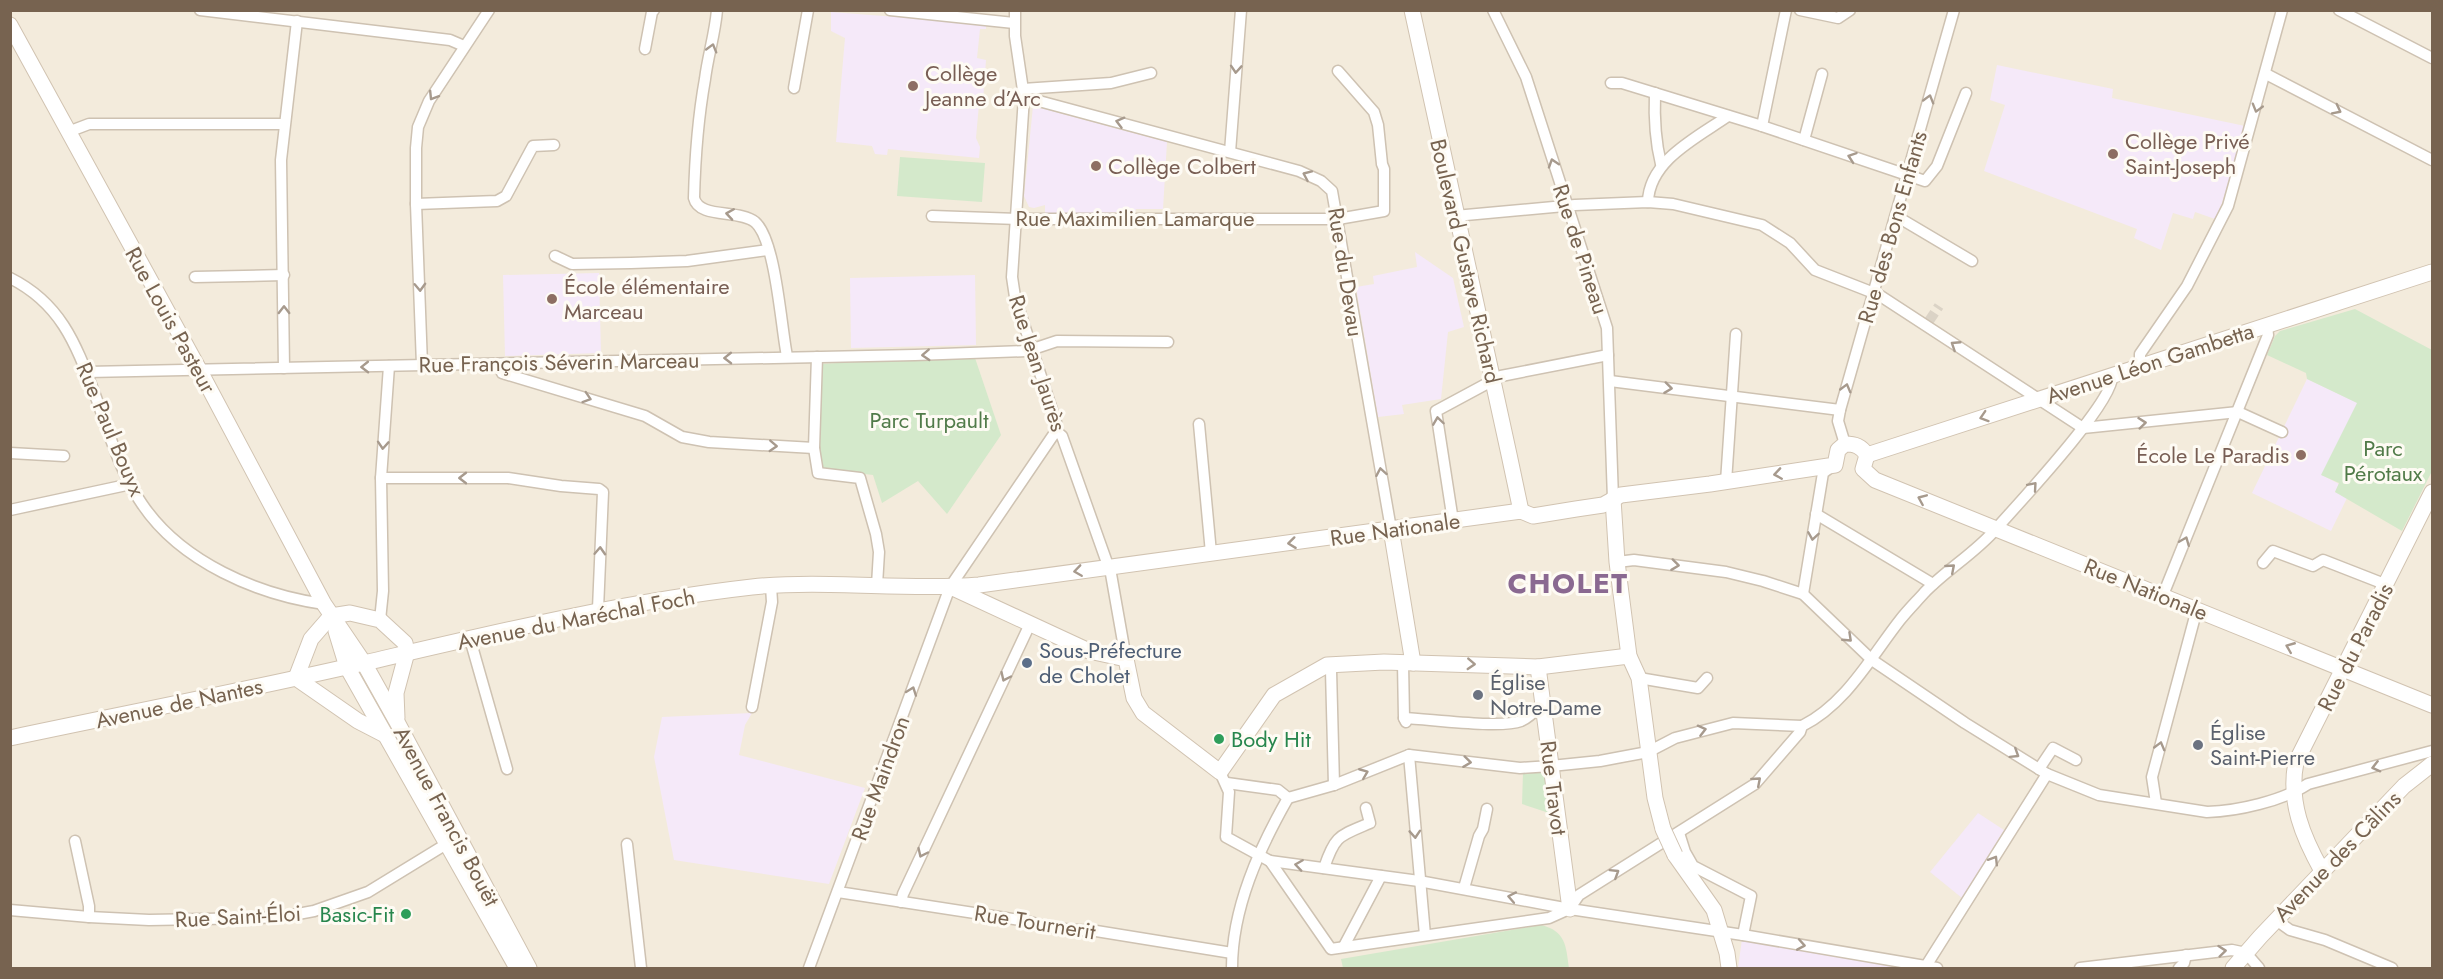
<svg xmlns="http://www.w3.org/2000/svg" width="2443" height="979" font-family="Jost,sans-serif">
<rect width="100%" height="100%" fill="#fcf8ed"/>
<rect fill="#f3ebdc" x="11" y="11" width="2421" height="957"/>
<g fill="#f5e9f9">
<polygon points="831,12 975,23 986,26 986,29 980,29 977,58 986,60 983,100 979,104 976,138 980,147 979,158 888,149 887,155 875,154 872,146 836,142 845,38 831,31"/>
<polygon points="1997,65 2113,89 2112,98 2245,126 2222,203 2215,219 2195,212 2193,219 2173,213 2161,250 2134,238 2137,229 1984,171 2005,105 1990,100"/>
<polygon points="1033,106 1167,142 1163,209 1136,209 1135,212 1045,214 1045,205 1034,208 1029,207 1024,196"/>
<polygon points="1415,252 1453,278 1464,327 1448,332 1441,399 1402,405 1404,414 1378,417 1356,287 1374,284 1373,276 1417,267"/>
<polygon points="599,273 601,353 505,356 503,275"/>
<polygon points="975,275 976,345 851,348 850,278"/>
<polygon points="2307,379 2358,403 2322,475 2339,484 2335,492 2347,498 2331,531 2252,493"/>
<polygon points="752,713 745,725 739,755 865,788 829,884 674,860 654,757 662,717"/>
<polygon points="1978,813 2004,830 1962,898 1930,872"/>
<polygon points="1742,939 1910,968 1738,968"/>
</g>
<g fill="#d4e9cb">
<polygon points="900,157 985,163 982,202 897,196"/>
<polygon points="2355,309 2432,350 2432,471 2402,531 2335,492 2339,483 2321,475 2357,403 2307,379 2306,373 2267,355 2275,336 2280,331"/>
<polygon points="974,355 1001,435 947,514 918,481 882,503 873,475 822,469 816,448 820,364"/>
<polygon points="1544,770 1549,813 1522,804 1523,772"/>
<path d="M1541 925C1566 931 1566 946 1569 968H1343L1341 959Z"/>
</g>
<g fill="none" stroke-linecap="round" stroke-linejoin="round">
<polyline stroke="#dbd3c6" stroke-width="10" stroke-dasharray="10 5" stroke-linecap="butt" points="1929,321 1939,306"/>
<defs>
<g id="street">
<polyline points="200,10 450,40 464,46"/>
<path d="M717 10C715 34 708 55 705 79 698 118 695 158 694 198 699 219 739 209 755 222 776 240 781 328 787 356"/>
<polyline points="890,10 1014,23"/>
<polyline points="1015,10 1015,36 1024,97 1012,277 1015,297 1056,422 1056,431 1062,436 1111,574 1126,659"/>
<polyline points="1493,10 1526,77 1607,328 1613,499"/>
<polyline points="1800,10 1838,18 1850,10"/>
<polyline points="2339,10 2432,58"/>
<polyline points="645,49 652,12 654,10"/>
<polyline points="2266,74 2432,160"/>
<polyline points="1611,83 1622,83 1762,126 1925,181 1937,166 1966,93"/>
<polyline points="794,88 808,10"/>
<polyline points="1023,89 1111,83 1151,73"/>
<path d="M1655 93C1654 118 1655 140 1661 164"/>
<polyline points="1024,97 1299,171 1321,181 1332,191 1391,529"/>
<polyline points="1762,126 1786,10"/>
<polyline points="68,132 89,124 284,124"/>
<polyline points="1804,140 1822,74"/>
<polyline points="1230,152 1241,10"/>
<path d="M1648 202C1649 160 1698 137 1728 116"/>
<polyline points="416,204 497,201 506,196 533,146 554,145"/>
<polyline points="932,216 1021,219 1338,219 1384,211 1384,169 1382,164 1378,125 1374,112 1338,71"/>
<polyline points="1455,216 1575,205 1648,202 1673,204 1762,225 1790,243 1815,270 1879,295 2083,428 2238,412 2282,432"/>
<polyline points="1896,216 1972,261"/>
<polyline points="555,256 572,264 631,263 687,261 768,250"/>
<polyline points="195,277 284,275"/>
<path d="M10 278C60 303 75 342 94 392 108 429 119 471 142 504 181 562 258 595 324 604"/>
<polyline points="817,357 814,448 818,473 860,478 876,534 879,552 877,585"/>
<polyline points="422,365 416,204 416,148 418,127 429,101 489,10"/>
<polyline points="499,365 502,373 645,416 682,437 709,442 814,448"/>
<polyline points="2140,367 2140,354 2187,286 2228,206 2282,10"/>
<polyline points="284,368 281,160 297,21"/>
<polyline points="87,372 915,355 1027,351 1057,341 1168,342"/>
<polyline points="1610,381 1840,410"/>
<polyline points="1199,424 1211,553"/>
<polyline points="1845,444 1838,421 1840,410 1954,10"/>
<polyline points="10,453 64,456"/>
<polyline points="381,478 508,478 561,486 599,489 603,492 598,609"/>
<polyline points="1726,482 1736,334"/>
<polyline points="10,510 131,484"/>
<polyline points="1816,514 1933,584"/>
<polyline points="1453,521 1436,411 1501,376 1608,355"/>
<path d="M1617 562 1634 560 1726 572 1763 581 1803 594 1872 660 1965 723 2047 774 2099 795 2207 812C2238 811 2282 801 2308 784L2432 751"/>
<polyline points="2263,563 2273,551 2313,566 2323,560 2387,585"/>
<polyline points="1803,594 1823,473 1832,466"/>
<polyline points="2163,595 2268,335 2267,326"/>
<polyline points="380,620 383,591 381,478 389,366"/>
<polyline points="470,639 507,769"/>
<polyline points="1403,663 1404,718 1406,722"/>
<polyline points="1327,665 1331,670 1334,785"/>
<polyline points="1639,678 1698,688 1707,678"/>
<polyline points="752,707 772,602 771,586"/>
<path d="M1404 718C1430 719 1500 729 1521 721 1530 717 1536 710 1542 704"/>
<polyline points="1409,755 1425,935"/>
<polyline points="2039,769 2053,748 2076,760"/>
<polyline points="1220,772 1229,792 1226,837 1270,861 1419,881 1570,909 1743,935 1937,968"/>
<polyline points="1227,783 1278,790 1288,798"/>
<polyline points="1288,798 1334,785 1409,755 1520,768 1551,766 1600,761 1648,752 1675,738 1733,723 1802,726"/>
<polyline points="2156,803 2152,777 2197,609"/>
<polyline points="1679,833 1685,852 1693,866 1751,896 1743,935"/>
<polyline points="75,841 89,906 89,917"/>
<polyline points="627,844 641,968"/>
<polyline points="1270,861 1331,949 1549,918 1569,909"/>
<path d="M1324 868C1335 835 1339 836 1370 823L1366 808"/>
<polyline points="1464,888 1479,836 1483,829 1487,809"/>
<path d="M838 892 1026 921C1048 928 1067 931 1090 930L1232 953"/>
<polyline points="901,902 903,894 1030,624"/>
<path d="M1570 908 1579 895 1755 784 1800 732 1802 726C1846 704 1871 657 1900 620 1907 611 1916 602 1924 593 1946 570 1975 553 1995 530 2016 506 2115 401 2112 376"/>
<polyline points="10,910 89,917 149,920 259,918 287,916 314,911 368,892 448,843"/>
<polyline points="2276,920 2290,930 2325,940 2392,968"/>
<polyline points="1344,946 1381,876"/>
<polyline points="1926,966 2047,774"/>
<polyline points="809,968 950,587 1056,431"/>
<path d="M1232 968C1232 908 1259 849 1288 798"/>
<polyline points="2080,968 2232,950 2246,953 2259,968"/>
<polyline points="2179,968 2184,963 2186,955"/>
</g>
<g id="secondary">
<path d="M1412 10C1447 178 1486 344 1521 511"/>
<polyline points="10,25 200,371 324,604 364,663 397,722 529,968"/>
<polyline points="1867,455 2432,272"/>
<polyline points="1613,499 1617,562 1629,656 1639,678 1655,798 1663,829"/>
<polyline points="1391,529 1413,663"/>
<polyline points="955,589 1089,651 1126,659 1134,698 1143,713 1220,772 1274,695 1327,665 1384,662 1538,667 1629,656"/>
<polyline points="336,631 347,667 517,968"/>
<polyline points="1538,667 1570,909"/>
<polyline points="296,678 311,639 331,616 350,613 380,620 405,643 407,652 396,693 397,718"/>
<polyline points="296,678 358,721 387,736"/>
<path d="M10 738C128 713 247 690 364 663 493 633 620 602 752 587 827 579 904 591 979 585L1521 511 1533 516 1576 509 1603 505 1621 495 1710 484 1835 465 1838 450 1845 444C1855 444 1861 446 1867 455L1863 469 1875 480 2432 705"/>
<polyline points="1675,855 1714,910 1727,953 1729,968"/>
<path d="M2322 871C2303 837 2288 802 2296 762L2432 492"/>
<polyline points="2233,968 2260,937 2404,786 2432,764"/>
</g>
</defs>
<use href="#street" stroke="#cec2b2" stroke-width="13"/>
<use href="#secondary" stroke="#d1c3b1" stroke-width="17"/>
<use href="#street" stroke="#fff" stroke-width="10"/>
<use href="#secondary" stroke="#fff" stroke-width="15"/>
<defs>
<polyline id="secondary-bridge" points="1663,829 1675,855"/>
</defs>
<use href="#secondary-bridge" stroke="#d1c3b1" stroke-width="17" stroke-linecap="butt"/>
<use href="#secondary-bridge" stroke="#fff" stroke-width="15"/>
</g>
<defs><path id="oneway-chevron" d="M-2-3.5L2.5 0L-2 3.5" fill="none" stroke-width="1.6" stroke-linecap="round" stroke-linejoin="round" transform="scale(1.5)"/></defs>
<g stroke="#a79a8d">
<use href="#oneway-chevron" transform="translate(712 48) rotate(-74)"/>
<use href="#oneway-chevron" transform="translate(1236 69) rotate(94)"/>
<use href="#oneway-chevron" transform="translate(433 96) rotate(122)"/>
<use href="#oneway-chevron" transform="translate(1929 99) rotate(-74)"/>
<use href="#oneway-chevron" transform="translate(2257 108) rotate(106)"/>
<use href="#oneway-chevron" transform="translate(2337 110) rotate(27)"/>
<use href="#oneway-chevron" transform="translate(1120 122) rotate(-165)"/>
<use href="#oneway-chevron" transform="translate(1852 157) rotate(-161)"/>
<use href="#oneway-chevron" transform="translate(1553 163) rotate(-108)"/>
<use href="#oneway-chevron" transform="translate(1307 175) rotate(-156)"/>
<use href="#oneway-chevron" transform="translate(730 214) rotate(-171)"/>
<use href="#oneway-chevron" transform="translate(420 287) rotate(88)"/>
<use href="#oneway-chevron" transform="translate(284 310) rotate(-90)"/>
<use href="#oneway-chevron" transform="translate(1955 345) rotate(-147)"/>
<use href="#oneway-chevron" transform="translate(926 355) rotate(177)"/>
<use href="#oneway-chevron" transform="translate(728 358) rotate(179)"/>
<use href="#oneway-chevron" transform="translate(365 367) rotate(179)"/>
<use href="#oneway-chevron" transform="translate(1668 388) rotate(7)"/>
<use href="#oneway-chevron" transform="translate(1846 388) rotate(-75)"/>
<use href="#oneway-chevron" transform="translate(587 398) rotate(18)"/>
<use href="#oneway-chevron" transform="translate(1984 417) rotate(162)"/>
<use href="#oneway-chevron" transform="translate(1438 421) rotate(-98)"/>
<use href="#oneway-chevron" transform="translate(2142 423) rotate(-6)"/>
<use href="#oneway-chevron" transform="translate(383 445) rotate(94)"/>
<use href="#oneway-chevron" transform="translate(773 446) rotate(3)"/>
<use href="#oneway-chevron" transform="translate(1381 472) rotate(-100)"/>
<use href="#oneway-chevron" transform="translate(1778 474) rotate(171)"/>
<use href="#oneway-chevron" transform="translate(463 478) rotate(180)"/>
<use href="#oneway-chevron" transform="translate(2033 486) rotate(-49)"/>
<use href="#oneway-chevron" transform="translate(1922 499) rotate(-157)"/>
<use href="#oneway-chevron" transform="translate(1813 536) rotate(99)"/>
<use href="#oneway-chevron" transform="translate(2185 541) rotate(-68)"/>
<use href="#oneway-chevron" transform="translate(1292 543) rotate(173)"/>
<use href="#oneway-chevron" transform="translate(600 551) rotate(-87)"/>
<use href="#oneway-chevron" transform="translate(1675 565) rotate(7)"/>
<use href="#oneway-chevron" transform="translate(1951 568) rotate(-41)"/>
<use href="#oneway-chevron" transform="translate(1078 571) rotate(172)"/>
<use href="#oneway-chevron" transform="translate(1848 638) rotate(43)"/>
<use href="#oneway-chevron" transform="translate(2290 647) rotate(-158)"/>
<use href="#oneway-chevron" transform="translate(1471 664) rotate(3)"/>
<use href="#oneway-chevron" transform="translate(1005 677) rotate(115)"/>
<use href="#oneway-chevron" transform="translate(912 691) rotate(-70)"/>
<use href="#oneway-chevron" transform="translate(1702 730) rotate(-14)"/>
<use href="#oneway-chevron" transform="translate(2160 746) rotate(-75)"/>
<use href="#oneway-chevron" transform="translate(2015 754) rotate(32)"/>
<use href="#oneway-chevron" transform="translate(1467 762) rotate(7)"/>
<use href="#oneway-chevron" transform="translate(2376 767) rotate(166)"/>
<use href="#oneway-chevron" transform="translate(1364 773) rotate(-22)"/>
<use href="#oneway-chevron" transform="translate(1757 781) rotate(-41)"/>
<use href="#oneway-chevron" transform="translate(1415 834) rotate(86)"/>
<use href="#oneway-chevron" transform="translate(922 853) rotate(115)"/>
<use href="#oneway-chevron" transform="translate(1994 860) rotate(-58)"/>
<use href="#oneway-chevron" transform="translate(1299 865) rotate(-172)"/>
<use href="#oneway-chevron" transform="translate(1615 873) rotate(-32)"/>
<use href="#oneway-chevron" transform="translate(1512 897) rotate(-169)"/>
<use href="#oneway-chevron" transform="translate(1801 945) rotate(10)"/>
<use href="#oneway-chevron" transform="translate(2222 951) rotate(-6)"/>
</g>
<g fill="#8d6e63" stroke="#fefbf4" stroke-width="2">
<circle cx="913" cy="86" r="6"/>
<circle cx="2113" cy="154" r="6"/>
<circle cx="1096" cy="166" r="6"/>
<circle cx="552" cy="299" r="6"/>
<circle cx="2301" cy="455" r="6"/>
</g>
<circle fill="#5c6f8a" stroke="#fefbf4" stroke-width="2" cx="1027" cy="663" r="6"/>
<g fill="#6b7280" stroke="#fefbf4" stroke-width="2">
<circle cx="1478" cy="695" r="6"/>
<circle cx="2198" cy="745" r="6"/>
</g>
<g fill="#2e9e5b" stroke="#fefbf4" stroke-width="2">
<circle cx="1219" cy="739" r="6"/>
<circle cx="406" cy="914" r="6"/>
</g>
<g text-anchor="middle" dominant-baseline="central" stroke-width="6" stroke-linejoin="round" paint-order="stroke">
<g font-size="22" fill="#785e54" stroke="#fefbf4" text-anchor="start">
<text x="925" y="73">Collège<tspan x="925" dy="25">Jeanne d’Arc</tspan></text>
<text x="2125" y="141">Collège Privé<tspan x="2125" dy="25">Saint-Joseph</tspan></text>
<text x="1108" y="166">Collège Colbert</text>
<text x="564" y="286">École élémentaire<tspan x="564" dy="25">Marceau</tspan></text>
<text x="2289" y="455" text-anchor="end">École Le Paradis</text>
</g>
<g font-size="22" fill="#776350" stroke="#fefbf4">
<text x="1135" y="218">Rue Maximilien Lamarque</text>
<text transform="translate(1892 227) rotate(-74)">Rue des Bons Enfants</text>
<text transform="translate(1581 249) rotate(72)">Rue de Pineau</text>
<text transform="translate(1466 261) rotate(77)">Boulevard Gustave Richard</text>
<text transform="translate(1346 272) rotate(81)">Rue du Devau</text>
<text transform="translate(171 320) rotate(61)">Rue Louis Pasteur</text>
<text transform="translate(559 362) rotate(-1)">Rue François Séverin Marceau</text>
<text transform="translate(1038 363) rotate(72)">Rue Jean Jaurès</text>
<text transform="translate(2150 363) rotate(-18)">Avenue Léon Gambetta</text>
<text transform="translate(111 429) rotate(67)">Rue Paul Bouyx</text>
<text transform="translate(1395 529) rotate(-8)">Rue Nationale</text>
<text transform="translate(2146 589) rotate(22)">Rue Nationale</text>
<text transform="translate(576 619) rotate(-11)">Avenue du Maréchal Foch</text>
<text transform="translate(2355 647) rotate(-63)">Rue du Paradis</text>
<text transform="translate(179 703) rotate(-12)">Avenue de Nantes</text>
<text transform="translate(880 778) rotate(-70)">Rue Maindron</text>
<text transform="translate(1554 788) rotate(83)">Rue Travot</text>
<text transform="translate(447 816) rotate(62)">Avenue Francis Bouët</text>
<text transform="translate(2337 856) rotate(-46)">Avenue des Câlins</text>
<text transform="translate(238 916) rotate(-3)">Rue Saint-Éloi</text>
<text transform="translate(1035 922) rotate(9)">Rue Tournerit</text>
</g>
<g font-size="22" fill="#517b49" stroke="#fefbf4">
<text x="929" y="420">Parc Turpault</text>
<text x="2383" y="448">Parc<tspan x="2383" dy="25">Pérotaux</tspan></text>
</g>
<g font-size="22" fill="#4e5e75" stroke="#fefbf4" text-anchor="start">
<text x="1039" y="650">Sous-Préfecture<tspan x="1039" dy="25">de Cholet</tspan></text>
</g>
<g font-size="22" fill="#5b616d" stroke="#fefbf4" text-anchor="start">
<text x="1490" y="682">Église<tspan x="1490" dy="25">Notre-Dame</tspan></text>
<text x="2210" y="732">Église<tspan x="2210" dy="25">Saint-Pierre</tspan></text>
</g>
<g font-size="22" fill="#27864d" stroke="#fefbf4" text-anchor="start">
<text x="1231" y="739">Body Hit</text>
<text x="394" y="914" text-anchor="end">Basic-Fit</text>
</g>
<g font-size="28" font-weight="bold" letter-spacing="1.5" fill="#8a6991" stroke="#fefbf4">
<text x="1568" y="583">CHOLET</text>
</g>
</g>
<rect width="2443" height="979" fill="none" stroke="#776350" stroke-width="24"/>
</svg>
